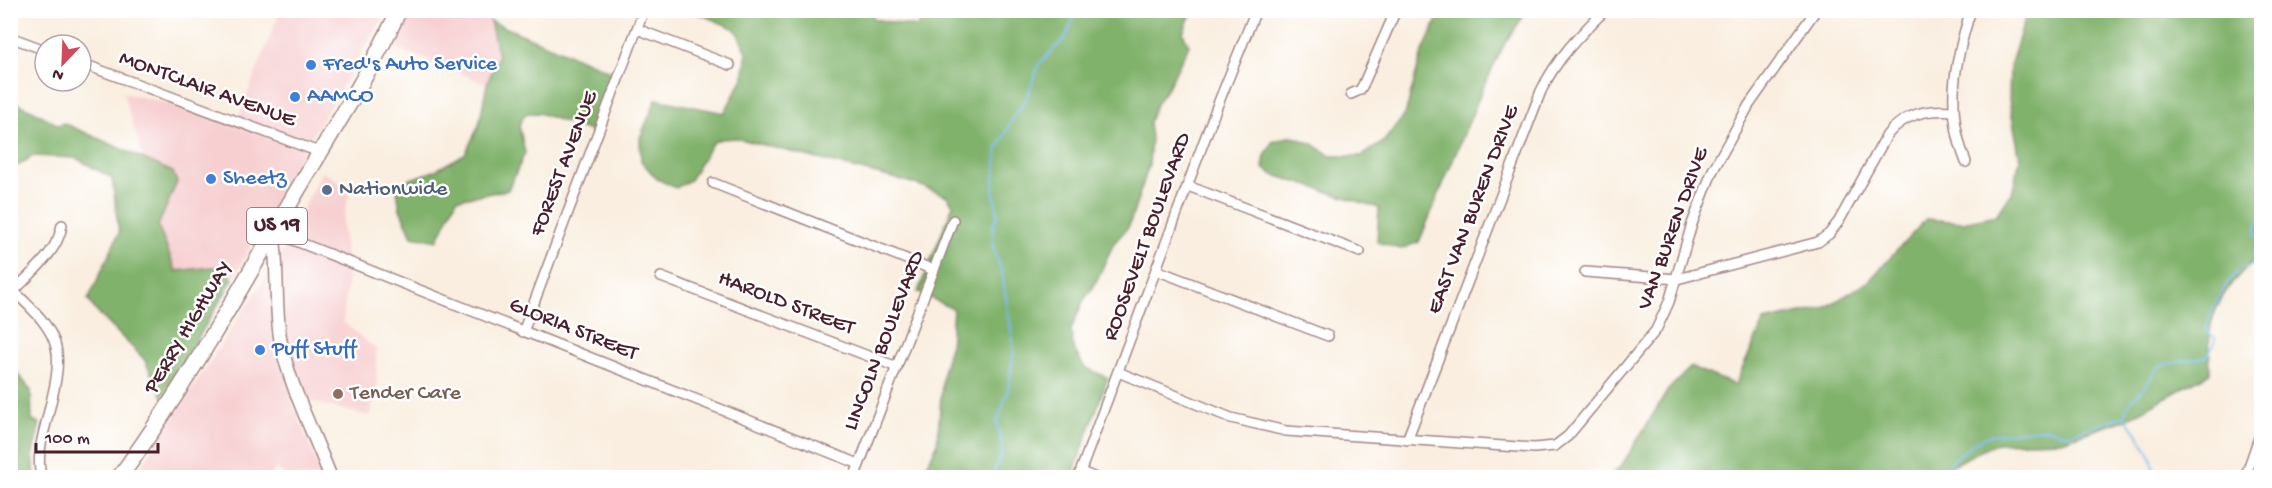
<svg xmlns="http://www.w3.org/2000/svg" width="2272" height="488" font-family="'Gochi Hand',sans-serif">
<rect width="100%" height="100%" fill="#fff"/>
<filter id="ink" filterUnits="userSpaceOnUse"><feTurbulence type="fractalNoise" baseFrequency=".0167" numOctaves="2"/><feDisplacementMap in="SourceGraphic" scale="12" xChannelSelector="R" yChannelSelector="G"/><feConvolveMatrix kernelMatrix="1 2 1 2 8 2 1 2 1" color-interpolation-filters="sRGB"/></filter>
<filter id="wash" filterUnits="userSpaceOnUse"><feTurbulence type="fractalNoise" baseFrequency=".008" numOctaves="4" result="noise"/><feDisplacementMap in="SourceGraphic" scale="24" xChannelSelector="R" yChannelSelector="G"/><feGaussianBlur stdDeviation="1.35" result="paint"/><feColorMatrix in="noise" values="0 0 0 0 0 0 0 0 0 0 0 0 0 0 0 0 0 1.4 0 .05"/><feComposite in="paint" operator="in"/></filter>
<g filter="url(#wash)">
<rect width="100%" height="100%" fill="#f9eedf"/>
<g fill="#f7cfd0">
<polygon points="280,11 387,11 301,155 233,279 221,266 176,271 158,226 177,182 173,172 144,160 123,93 238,118"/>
<polygon points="412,11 488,11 498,56 487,84 394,47"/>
<polygon points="322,171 350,189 342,226 349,269 343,322 376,349 377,391 369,416 290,397 323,477 287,477 276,468 269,477 133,478 287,245 294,226"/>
</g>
<g fill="#81b26c" stroke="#66684c" stroke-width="1.5">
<path d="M2028 10 2261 11V259L2256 258C2236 277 2217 297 2211 325 2208 340 2210 358 2210 373L2127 419 2062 441 1997 443 1956 463 1934 477H1609L1622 465 1668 390 1691 367 1735 385 1764 321 1825 308 1868 282 1926 219 1963 222 1996 215 2012 193 2020 159 2009 100 2010 66Z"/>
<polygon points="693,11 871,11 874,19 917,27 924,11 1192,11 1183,33 1189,45 1168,87 1157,102 1149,122 1151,138 1149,165 1129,226 1114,243 1094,286 1083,301 1071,330 1073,347 1084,367 1108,378 1072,477 921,477 937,445 943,372 950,346 953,309 918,292 953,205 947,196 916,184 736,138 720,139 712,143 690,180 676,188 657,179 641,161 640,138 656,99 724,113 743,78 747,52 735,29"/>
<polygon points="1441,11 1527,11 1505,43 1483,88 1419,242 1401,249 1377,242 1379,208 1274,175 1263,168 1265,156 1272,142 1291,136 1313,144 1331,156 1362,156 1383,142 1405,115 1421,56"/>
<polygon points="490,21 614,73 593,132 539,113 525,114 519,125 525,153 508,190 457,199 437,241 412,236 400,209 396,184 434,171 465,154 479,125 487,84 498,56"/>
<polygon points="11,101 34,111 58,125 64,123 173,172 177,182 158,226 176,271 221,266 233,279 163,397 144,359 96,311 88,300 119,233 112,178 76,158 33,156 11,170"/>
<polygon points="11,364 31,391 32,421 40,423 33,453 35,477 11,477 11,444 12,443 10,435"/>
</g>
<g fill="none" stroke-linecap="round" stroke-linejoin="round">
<g stroke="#78bcee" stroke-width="2">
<polyline points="2262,214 2255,231 2256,235 2262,237"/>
<polyline points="991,478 1000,458 1002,445 997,423 1008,391 1014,349 1002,273 993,248 993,225 998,214 993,189 998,148 1017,111 1025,102 1039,64 1065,38 1073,20 1074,10"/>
<polyline points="1933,478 1974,442 1991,435 2047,428 2062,434 2072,434 2124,416"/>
<path d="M2155 478C2155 453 2137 435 2125 416 2125 402 2139 394 2146 385 2152 378 2153 371 2161 365L2206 357 2215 343V338L2207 331C2207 316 2227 279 2239 271 2245 266 2254 266 2262 262"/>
</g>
</g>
</g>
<g filter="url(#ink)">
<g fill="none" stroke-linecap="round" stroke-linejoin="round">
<defs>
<g id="minor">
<polyline points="637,29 730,65"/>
<polyline points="10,37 45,50"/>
<polyline points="81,63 319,152"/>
<polyline points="1351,94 1360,90 1363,85 1396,10"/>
<path d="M1966 162C1945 110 1954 63 1971 10"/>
<polyline points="713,183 934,270"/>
<polyline points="1188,186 1360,252"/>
<polyline points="273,232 859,464"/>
<polyline points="1156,270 1328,336"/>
<path d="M1585 272 1677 279 1818 242 1829 234 1839 221 1887 135C1904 114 1926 109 1953 111"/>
<polyline points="661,277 897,367"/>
<path d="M10 288C67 339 64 351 46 423 41 442 37 458 41 478"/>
<path d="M14 291C32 272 58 252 62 225"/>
<polyline points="523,332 644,10"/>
<polyline points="1118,372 1231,418 1286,431 1534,448 1555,446 1568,436 1656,330 1669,302 1692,224 1712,172 1749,105 1816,10"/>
<path d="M1407 440 1541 91C1557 58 1579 36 1605 10"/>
<polyline points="1081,472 1096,478"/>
<polyline points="854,478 953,220"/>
<polyline points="1078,478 1216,109 1256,10"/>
<polyline points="2245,478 2262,429"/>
</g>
<path id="tertiary" d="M273 232C279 269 274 306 281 343 291 390 314 433 331 478"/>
<path id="primary" d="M119 478C184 388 239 292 294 196 330 135 369 75 399 10"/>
</defs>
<use href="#minor" stroke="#a28685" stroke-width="12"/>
<use href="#tertiary" stroke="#a28685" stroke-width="15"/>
<use href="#primary" stroke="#a28685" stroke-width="18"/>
<use href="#minor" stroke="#fff" stroke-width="9"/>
<use href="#tertiary" stroke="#fff" stroke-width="12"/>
<use href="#primary" stroke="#fff" stroke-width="15"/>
</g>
</g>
<g fill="#3f7fe0" stroke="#fff" stroke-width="2">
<circle cx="311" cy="65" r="6"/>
<circle cx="295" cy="97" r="6"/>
<circle cx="211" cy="179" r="6"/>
<circle cx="260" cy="350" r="6"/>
</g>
<circle fill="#5c6f8a" stroke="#fff" stroke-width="2" cx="327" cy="190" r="6"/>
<circle fill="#8d6e63" stroke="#fff" stroke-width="2" cx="338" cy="394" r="6"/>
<g text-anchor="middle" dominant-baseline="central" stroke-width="5" stroke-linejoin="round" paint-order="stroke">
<rect fill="#fff" stroke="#80626b" stroke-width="1.5" x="247" y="208" width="60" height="36" rx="4.5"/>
<g font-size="21" font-weight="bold" fill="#4a1f2b">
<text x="277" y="226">US 19</text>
</g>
<g font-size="22" fill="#366cbe" stroke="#fff" text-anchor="start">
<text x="323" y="65">Fred's Auto Service</text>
<text x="307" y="97">AAMCO</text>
<text x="223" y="179">Sheetz</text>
<text x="272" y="350">Puff Stuff</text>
</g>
<g font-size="22" fill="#4a1f2b" stroke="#fff">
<text transform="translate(207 90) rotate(20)">MONTCLAIR AVENUE</text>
<text transform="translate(565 164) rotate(-69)">FOREST AVENUE</text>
<text transform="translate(1474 210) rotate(-69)">EAST VAN BUREN DRIVE</text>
<text transform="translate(1674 229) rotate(-70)">VAN BUREN DRIVE</text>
<text transform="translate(1148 237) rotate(-70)">ROOSEVELT BOULEVARD</text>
<text transform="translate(786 304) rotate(21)">HAROLD STREET</text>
<text transform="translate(189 328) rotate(-59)">PERRY HIGHWAY</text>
<text transform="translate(573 330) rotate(22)">GLORIA STREET</text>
<text transform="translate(885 341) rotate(-69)">LINCOLN BOULEVARD</text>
</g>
<g font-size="22" fill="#4e5e75" stroke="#fff" text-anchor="start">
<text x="339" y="190">Nationwide</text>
</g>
<g font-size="22" fill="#785e54" stroke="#fff" text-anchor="start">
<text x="350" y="394">Tender Care</text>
</g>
</g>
<rect width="2272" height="488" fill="none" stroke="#fff" stroke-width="36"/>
<g transform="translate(63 63) rotate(203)"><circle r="28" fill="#ffffff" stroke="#b7a5aa" stroke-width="1.5"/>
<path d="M0-4.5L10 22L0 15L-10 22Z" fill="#d1495b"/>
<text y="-9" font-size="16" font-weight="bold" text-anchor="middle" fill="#4a1f2b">N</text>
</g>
<path d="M36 443v9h122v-9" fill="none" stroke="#4a1f2b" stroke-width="3"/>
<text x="45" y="443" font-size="18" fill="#4a1f2b" stroke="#ffffff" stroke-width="4.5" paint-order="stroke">100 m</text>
</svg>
